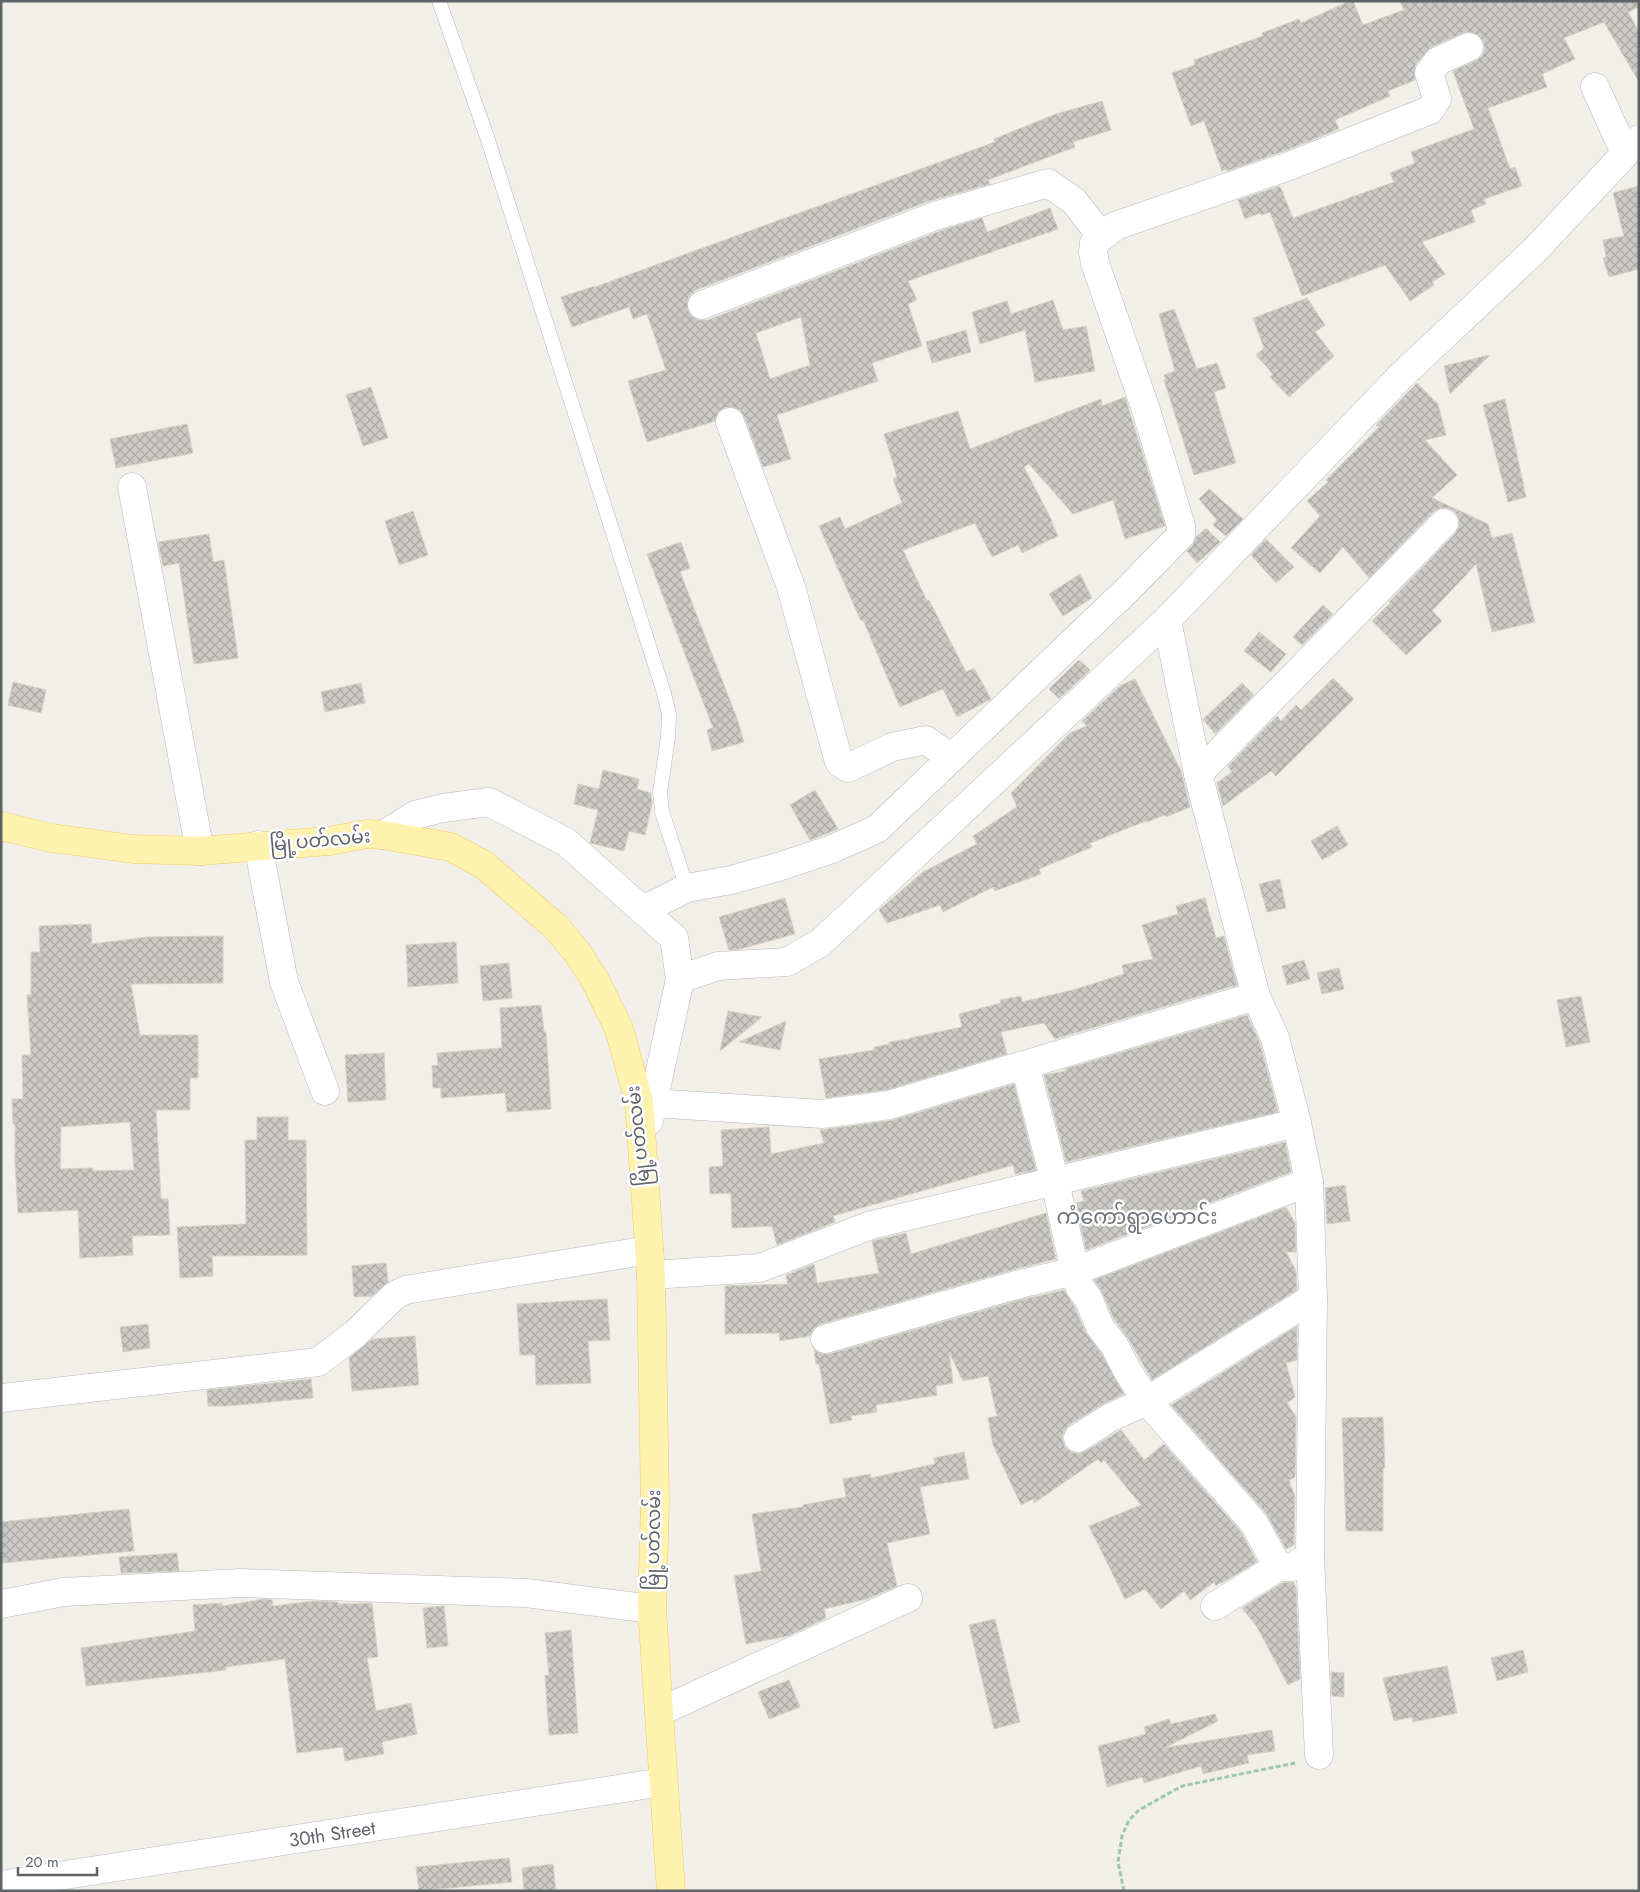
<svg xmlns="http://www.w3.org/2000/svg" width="1640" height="1892" font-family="Jost,'Noto Sans Myanmar',sans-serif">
<defs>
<pattern id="building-cross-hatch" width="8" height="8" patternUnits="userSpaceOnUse" patternTransform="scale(1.25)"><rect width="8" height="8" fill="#cccac5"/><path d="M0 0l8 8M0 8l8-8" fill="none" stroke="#a9a8a4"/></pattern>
</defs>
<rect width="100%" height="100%" fill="#f1efe8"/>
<g fill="url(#building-cross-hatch)" stroke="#d6d1c6" fill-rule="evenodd">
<polygon points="1350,1 1353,1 1363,25 1404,10 1400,1 1639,1 1639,7 1628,12 1639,32 1639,82 1604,22 1564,38 1575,59 1542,74 1547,87 1488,108 1510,169 1515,167 1522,186 1484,199 1486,204 1471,210 1475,222 1422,242 1445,274 1432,282 1434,285 1410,301 1385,265 1302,296 1270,212 1261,215 1260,213 1245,219 1238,200 1280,186 1293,218 1394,182 1390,173 1415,163 1411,152 1474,129 1453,71 1475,61 1482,56 1485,48 1483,41 1478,35 1471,32 1463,33 1431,47 1416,64 1414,71 1415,80 1388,91 1390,96 1335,120 1339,129 1287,150 1227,171 1226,169 1222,171 1204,121 1191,126 1172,73 1195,65 1194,60 1263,36 1262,33 1299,19 1301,23"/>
<path d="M1102 101 1111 130 1073 142 1075 147 988 180 990 184 929 201 696 290 690 295 687 302 688 311 693 317 699 320H708L940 231 982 218 987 232 1050 208 1058 229 908 281 917 300 908 304 922 346 872 363 878 381 777 415 791 459 763 467 744 416 740 410 732 407 724 408 718 412 715 421 647 442 628 381 666 370 647 314 633 319 629 307 572 327 561 297 595 286V287L995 142 994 139 1056 114ZM801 317 810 365 770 379 756 333Z"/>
<polygon points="1639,186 1639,269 1609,277 1603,258 1606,257 1603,240 1624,236 1613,193"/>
<polygon points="1307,298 1325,325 1315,332 1334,356 1289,397 1270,377 1273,374 1256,355 1264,348 1253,318"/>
<polygon points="1053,300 1063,330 1086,326 1095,371 1035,382 1025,330 980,344 972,312 1007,301 1011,314"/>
<polygon points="1174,309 1197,369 1217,363 1226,388 1214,392 1236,463 1194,475 1164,380 1166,379 1164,375 1175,371 1159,314"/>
<polygon points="966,330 971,352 932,363 926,342"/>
<polygon points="1490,355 1450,394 1444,366"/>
<polygon points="1417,383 1438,404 1446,435 1425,440 1457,475 1432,498 1488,524 1492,538 1512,533 1535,622 1492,632 1476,564 1432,611 1442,621 1406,655 1372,621 1390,603 1389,602 1455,534 1459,527 1459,519 1455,512 1448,508 1440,508 1433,512 1369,578 1343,547 1320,573 1291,548 1320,516 1307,501 1328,482 1326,480 1379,427 1376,425"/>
<polygon points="371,387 388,438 363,446 346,395"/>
<polygon points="1125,397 1165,526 1125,539 1113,500 1073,514 1029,464 1024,467 1052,521 1051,521 1058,536 1022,553 1018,545 992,557 975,523 903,550 927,601 929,600 966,672 974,668 991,699 957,717 943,689 900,707 863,620 861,621 819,526 840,517 845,529 902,503 893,479 897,477 884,434 958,411 970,449 1101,399 1102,406"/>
<polygon points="1505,399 1526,497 1508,502 1483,405"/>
<polygon points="187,424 193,453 116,468 110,439"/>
<polygon points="1209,489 1243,519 1226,536 1213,525 1217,520 1199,499"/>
<polygon points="413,511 428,555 399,565 385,521"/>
<polygon points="1206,528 1220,542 1197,563 1187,551 1193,545 1196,537"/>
<polygon points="209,534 213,562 224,560 238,658 194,664 179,563 163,566 158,542"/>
<polygon points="1266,539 1294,567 1276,583 1251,555"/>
<polygon points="681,542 690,568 680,572 738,721 744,742 712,751 707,730 713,728 647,554"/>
<polygon points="1080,574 1092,598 1063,616 1049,594"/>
<polygon points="1323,605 1333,614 1302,645 1293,637"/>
<polygon points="1259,632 1286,654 1271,672 1244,651"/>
<polygon points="1079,660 1090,670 1059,699 1049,689"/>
<polygon points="1333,678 1354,699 1276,776 1271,771 1223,806 1217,783 1232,772 1228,766 1277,716 1281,721 1296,705 1301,710"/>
<polygon points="1135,679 1181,771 1190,807 1166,817 1165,815 1147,822 1146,821 1090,843 1092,847 1039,869 1041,874 995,891 993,887 943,912 940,905 887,923 879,910 923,872 977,844 973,836 1017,807 1011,793 1070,733 1087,726 1082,721 1121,685"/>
<polygon points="13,682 46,690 41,713 8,705"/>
<polygon points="361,683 365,703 325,712 321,692"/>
<polygon points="1242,683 1254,695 1215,734 1203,719"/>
<polygon points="603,770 639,779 637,789 651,793 652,804 645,835 629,831 624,851 590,843 598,810 574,804 578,784 599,789"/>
<polygon points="815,790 838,829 810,840 790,805"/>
<polygon points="1337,826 1348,845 1322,860 1311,841"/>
<polygon points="1280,879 1286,908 1267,912 1259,884"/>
<polygon points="785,898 795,934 740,949 729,950 719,917"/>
<polygon points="1205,898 1216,938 1224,936 1237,985 1055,1039 1044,1023 1001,1032 1007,1054 886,1090 826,1098 819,1059 874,1050 874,1047 890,1044 889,1042 910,1039 910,1038 962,1027 959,1014 1001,1003 1000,1000 1021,996 1022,1002 1073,990 1124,974 1122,965 1153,959 1142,925 1178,914 1176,906"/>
<path d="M91 924 92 944 148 937 223 936V983L131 984 140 1035H198V1078H190V1110H156L161 1199H168L170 1235 132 1236 133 1255 80 1258 78 1210 18 1213 15 1161V1124H13L12 1099H23L22 1055H31L27 995H31V952H40L39 926ZM130 1122 134 1170 93 1171V1168L60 1169 61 1127Z"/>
<polygon points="456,942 458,983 408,987 406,945"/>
<polygon points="1304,960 1310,979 1287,985 1282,966"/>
<polygon points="509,963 512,998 483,1001 480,966"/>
<polygon points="1339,968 1344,989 1322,994 1317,973"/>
<polygon points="1581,996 1590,1042 1566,1047 1557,1000"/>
<polygon points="541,1005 544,1032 546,1032 551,1109 507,1112 505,1093 441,1098 441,1088 433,1088 432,1066 438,1065 437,1053 502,1048 500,1008"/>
<polygon points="728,1011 762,1017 720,1051"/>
<polygon points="1247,1015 1260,1043 1278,1112 1066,1162 1044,1075 1066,1071 1065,1069"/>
<polygon points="786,1021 780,1050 739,1042"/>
<polygon points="384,1053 386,1100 348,1102 345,1055"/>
<polygon points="1014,1084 1036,1170 1015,1174 1013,1165 833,1216 835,1222 777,1245 772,1226 732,1228 731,1193 710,1194 709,1167 723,1166 721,1130 769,1127 771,1154 824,1143 820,1130 893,1120"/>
<polygon points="257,1117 288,1117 288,1140 306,1140 307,1255 212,1256 213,1276 180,1278 177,1227 246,1224 245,1140 257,1140"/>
<polygon points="1285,1142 1291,1172 1086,1250 1076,1203 1084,1201 1081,1191"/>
<polygon points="1345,1185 1350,1221 1327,1224 1325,1188"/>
<polygon points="1286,1207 1295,1223 1296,1252 1286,1252 1296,1271 1297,1290 1152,1380 1128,1338 1114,1319 1102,1292 1094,1280"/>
<polygon points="1046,1213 1056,1259 1016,1269 821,1324 814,1328 810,1336 780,1341 779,1333 725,1334 725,1286 788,1284 786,1275 814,1264 817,1283 879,1273 872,1241 876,1240 906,1233 911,1254"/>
<polygon points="386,1263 388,1282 372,1296 354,1297 352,1266"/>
<polygon points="1064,1290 1074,1306 1086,1333 1101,1353 1124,1394 1103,1404 1069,1425 1064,1431 1062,1438 1065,1447 1071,1452 1079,1454 1086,1451 1121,1430 1144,1460 1164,1444 1241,1532 1257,1562 1222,1583 1221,1582 1216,1586 1214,1582 1190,1600 1184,1591 1161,1609 1145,1589 1125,1599 1089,1526 1141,1505 1104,1460 1101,1463 1098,1459 1034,1503 1033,1499 1021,1505 993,1445 988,1418 997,1416 988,1376 963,1381 949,1352 953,1383 936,1386 937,1395 876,1405 877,1412 851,1416 852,1420 830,1424 819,1364 816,1364 814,1350 821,1354 829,1354 1024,1299"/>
<polygon points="607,1299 610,1340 588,1341 591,1383 536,1385 535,1355 520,1355 517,1304"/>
<polygon points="148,1324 150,1348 123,1352 120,1327"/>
<polygon points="1297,1326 1297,1360 1286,1363 1295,1397 1287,1403 1296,1417 1295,1477 1289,1480 1295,1497 1294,1545 1286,1549 1266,1513 1171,1405"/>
<polygon points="415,1336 419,1385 352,1391 349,1358 372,1339"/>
<polygon points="311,1379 313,1398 227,1406 208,1406 207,1390"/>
<polygon points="1383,1417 1385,1468 1383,1468 1383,1531 1346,1531 1342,1418"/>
<polygon points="964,1452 969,1479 920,1487 930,1534 887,1543 897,1586 867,1599 824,1609 826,1618 788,1636 746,1644 734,1576 761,1571 752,1514 803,1507 803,1505 846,1497 843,1479 870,1474 871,1478 935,1464 934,1458"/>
<polygon points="129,1509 134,1551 1,1563 1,1522"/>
<polygon points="177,1553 179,1571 121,1573 119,1557"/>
<polygon points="1293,1582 1296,1588 1300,1679 1288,1685 1257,1627 1242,1608 1282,1583"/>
<polygon points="264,1599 272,1600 273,1606 314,1601 338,1602 338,1604 372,1603 378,1657 367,1658 376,1711 411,1703 417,1734 382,1742 384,1754 345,1761 343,1747 297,1753 285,1659 226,1667 226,1670 86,1686 81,1648 195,1631 193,1605 222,1603 222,1606"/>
<polygon points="444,1606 448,1646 427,1648 423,1608"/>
<polygon points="995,1619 1020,1722 994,1729 969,1625"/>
<polygon points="571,1630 578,1733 549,1735 545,1675 549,1675 545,1633"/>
<polygon points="1523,1650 1528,1672 1497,1681 1491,1658"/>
<polygon points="1447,1666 1457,1713 1413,1722 1412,1717 1394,1721 1383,1678"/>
<polygon points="1331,1672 1344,1673 1344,1697 1332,1696"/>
<polygon points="789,1680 800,1707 769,1719 758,1692"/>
<polygon points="1215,1714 1218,1721 1164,1748 1272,1730 1275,1751 1247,1755 1249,1763 1203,1774 1201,1766 1144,1783 1142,1777 1107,1787 1098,1746 1146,1734 1144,1727 1169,1719 1171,1724"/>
<polygon points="509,1858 512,1882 419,1891 416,1867"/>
<polygon points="553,1864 556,1891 524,1891 522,1868"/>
</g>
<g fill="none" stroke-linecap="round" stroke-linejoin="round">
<defs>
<polyline id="service" points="439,1 487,137 664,693 669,714 668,737 660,792 662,812 687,888"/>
<g id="minor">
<polyline points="1595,87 1625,153"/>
<polyline points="702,305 935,216 1048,183 1074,201 1102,237"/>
<polyline points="730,422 791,587 839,762 848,768 892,747 926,740 951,758"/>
<polyline points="132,487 200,851"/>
<polyline points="1167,620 1198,774 1256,996 1275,1038 1297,1123 1309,1182"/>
<polyline points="1198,774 1444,523"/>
<polyline points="383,835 415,815 443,808 489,802 566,842 674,938 680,979 649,1121"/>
<polyline points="258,845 284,982 325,1091"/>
<polyline points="643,910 687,888 731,880 778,867 832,849 877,829 1125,592 1181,535 1181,526 1146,410 1095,263 1093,252 1094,243 1115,226 1292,165 1430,110 1437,99 1429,73 1438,61 1469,47"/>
<polyline points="680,979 718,966 787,962 820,943 1167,620 1401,376 1534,251 1639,139"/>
<polyline points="1025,1065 1055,1182 1075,1271 1080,1288 1088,1298 1100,1327 1114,1345 1128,1372 1147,1401 1254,1523 1278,1567"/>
<polyline points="653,1103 822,1114 889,1105 1256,996"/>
<polyline points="651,1275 760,1268 871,1225 1297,1123"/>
<polyline points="825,1339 1020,1284 1075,1271 1309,1182 1313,1298 1310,1556 1292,1567 1278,1567 1215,1606"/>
<polyline points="1,1398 318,1362 355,1334 394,1296 405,1290 649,1250"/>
<polyline points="1078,1438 1111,1417 1147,1401 1313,1298"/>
<polyline points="1310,1556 1319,1755"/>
<polyline points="1,1604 64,1592 241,1583 526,1593 652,1609"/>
<polyline points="659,1712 908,1598"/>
</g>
<g id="secondary">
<path id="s1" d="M1 1885 663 1782"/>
</g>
<polyline id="primary" points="1,826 52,838 133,849 200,851 329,841 367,834 383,835 451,847 484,865 556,927 577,952 595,980 619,1029 639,1101 651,1275 655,1503 652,1609 671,1891"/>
</defs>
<use href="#service" stroke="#b5b8bc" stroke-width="15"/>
<use href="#minor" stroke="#b5b8bc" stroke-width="29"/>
<use href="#secondary" stroke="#b6babf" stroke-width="29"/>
<use href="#primary" stroke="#f2c960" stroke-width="29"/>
<polyline stroke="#9cc7a9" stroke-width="3" stroke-dasharray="5 2.5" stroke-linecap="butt" points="1124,1891 1118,1862 1122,1836 1129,1820 1139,1810 1182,1786 1295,1763"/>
<use href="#service" stroke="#fff" stroke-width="14"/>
<use href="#minor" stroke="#fff" stroke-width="28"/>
<use href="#secondary" stroke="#fff" stroke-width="28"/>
<use href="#primary" stroke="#fff2af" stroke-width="28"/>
</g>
<g text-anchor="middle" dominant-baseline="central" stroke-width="5" stroke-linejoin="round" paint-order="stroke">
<g font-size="19" fill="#5f6368" stroke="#fff">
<text transform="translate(320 840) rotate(-5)">မြို့ပတ်လမ်း</text>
<text transform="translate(638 1136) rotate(-96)">မြို့ပတ်လမ်း</text>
<text transform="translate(653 1540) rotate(-89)">မြို့ပတ်လမ်း</text>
<text stroke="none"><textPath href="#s1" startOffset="335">30th Street</textPath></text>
</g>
<g font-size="21" fill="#70757a" stroke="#fff">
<text x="1137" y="1217">ကံကော်ရွာဟောင်း</text>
</g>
</g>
<rect width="1640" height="1892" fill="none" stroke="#5f6368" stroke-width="5"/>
<path d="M18 1867v8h79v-8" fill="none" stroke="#5f6368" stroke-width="2.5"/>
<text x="25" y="1867" font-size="15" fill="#5f6368" stroke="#ffffff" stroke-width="4" paint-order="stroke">20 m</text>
</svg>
